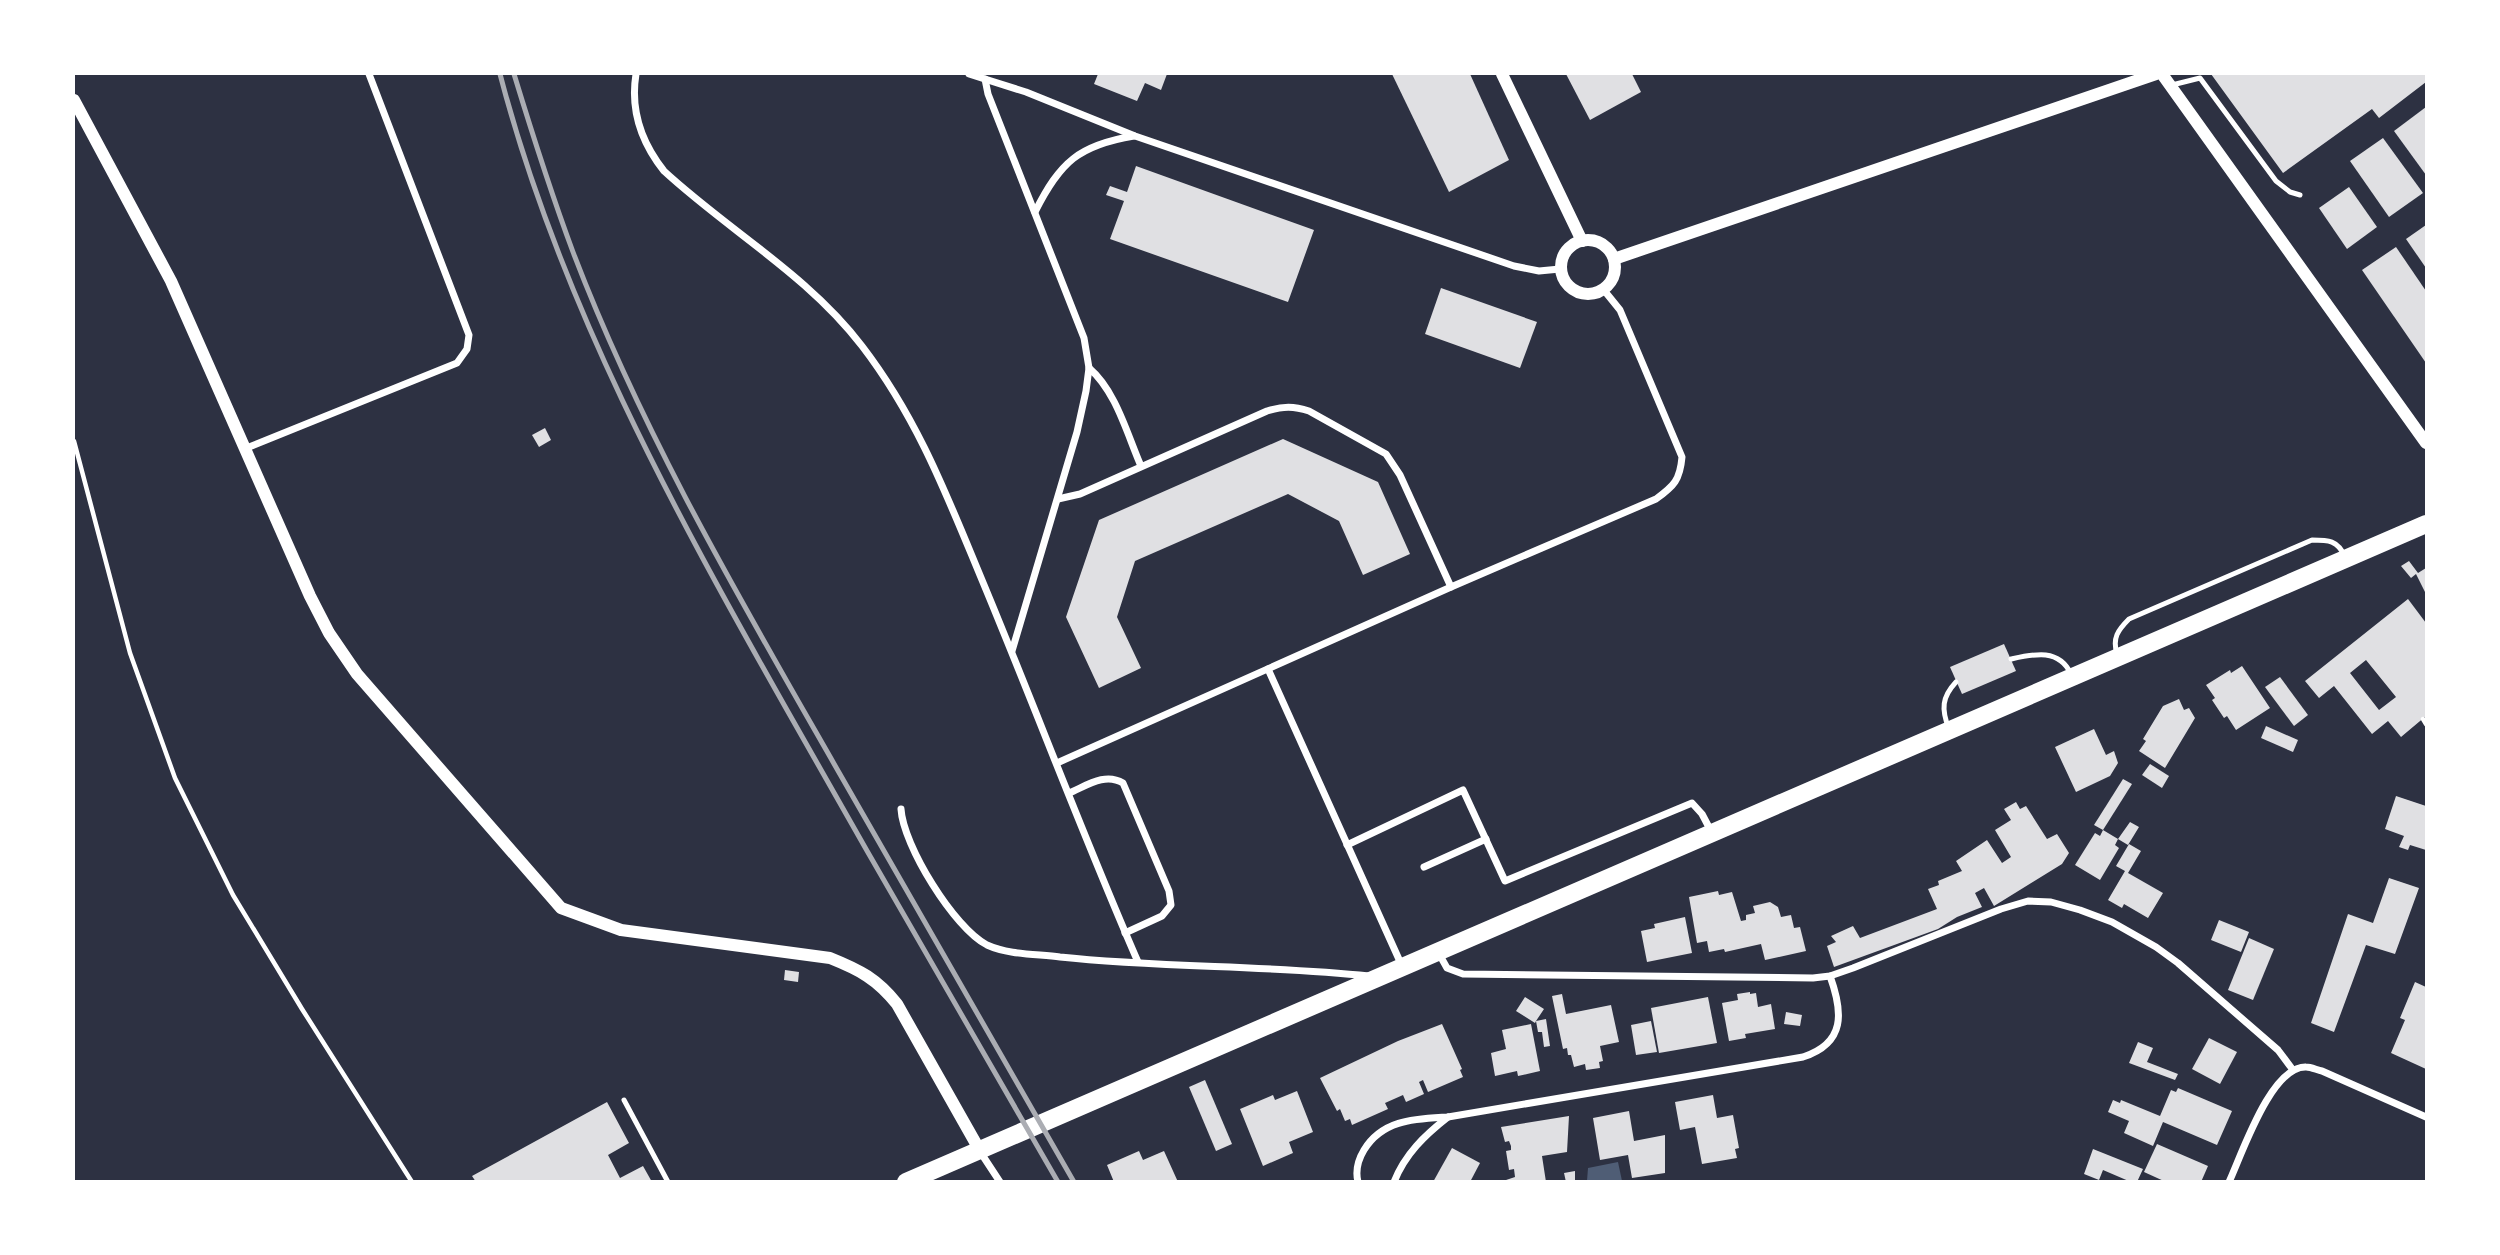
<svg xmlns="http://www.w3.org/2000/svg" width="2500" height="1255" font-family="'Fira Sans',sans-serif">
<rect width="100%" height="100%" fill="#2d3142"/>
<polygon fill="#4f5d75" points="1618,1162 1622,1181 1587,1181 1588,1168"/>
<g fill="#e0e0e3" fill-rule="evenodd">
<polygon points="1098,74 1167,74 1161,90 1145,83 1137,101 1094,84"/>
<polygon points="1392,74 1470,74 1509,160 1449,192"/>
<polygon points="1566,74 1632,74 1641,92 1590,120"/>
<polygon points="2211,74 2426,74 2426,82 2379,118 2372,109 2283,173"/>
<polygon points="2426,107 2426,175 2394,131"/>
<polygon points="2383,138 2423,193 2389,217 2350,161"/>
<polygon points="1136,166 1314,230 1288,302 1110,239 1124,201 1106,195 1110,186 1127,192"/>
<polygon points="2349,187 2377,227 2347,249 2319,208"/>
<polygon points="2426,225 2426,268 2406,239"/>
<polygon points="2396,247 2426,291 2426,363 2362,270"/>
<polygon points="1441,288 1537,322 1520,368 1425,334"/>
<polygon points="545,428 551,440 539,447 532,435"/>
<polygon points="1283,439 1378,482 1410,554 1363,575 1339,521 1288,494 1135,561 1117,617 1141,668 1099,688 1066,617 1099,520"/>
<polygon points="2409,561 2418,573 2426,568 2426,591 2425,592 2416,574 2411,578 2401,566"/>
<path d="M2408 599 2426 623V716L2401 737 2388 721 2372 734 2334 686 2319 698 2305 681ZM2366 660 2396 697 2379 710 2350 673Z"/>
<polygon points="2004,644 2016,671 1962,694 1950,667"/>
<polygon points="2242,666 2270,708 2236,730 2227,716 2224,718 2212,700 2215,698 2206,685 2230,670 2231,673"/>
<polygon points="2280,677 2308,715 2294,726 2265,687"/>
<polygon points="2179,699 2184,710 2189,708 2195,718 2165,768 2139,751 2146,741 2143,739 2163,706"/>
<polygon points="2266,726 2298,740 2293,752 2261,738"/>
<polygon points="2094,729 2106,755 2114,751 2118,763 2110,776 2076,792 2055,747"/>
<polygon points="2150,764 2169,776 2162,788 2142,775"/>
<polygon points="2123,779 2132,784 2103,830 2094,825"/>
<polygon points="2396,796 2426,806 2426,850 2410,845 2408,850 2399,847 2404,836 2385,829"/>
<polygon points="2016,802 2020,809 2026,806 2047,839 2057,834 2069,853 2062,864 1994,906 1984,888 1975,893 1982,907 1957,917 1938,929 1834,967 1827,946 1836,942 1831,936 1853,926 1860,938 1937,909 1928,889 1939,885 1938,881 1962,871 1956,861 1987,840 2002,863 2011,857 1995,830 2011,820 2004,809"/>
<polygon points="2130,822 2139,827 2128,845 2118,839 2115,845 2119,848 2100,880 2075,865 2095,833 2100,836 2103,830 2118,839"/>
<polygon points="2129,844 2141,851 2128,873 2163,893 2148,918 2124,904 2122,908 2108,900 2125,871 2116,866"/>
<polygon points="2389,878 2419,888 2395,954 2366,945 2334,1032 2311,1023 2348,914 2373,923"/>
<polygon points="1718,891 1719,895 1732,892 1741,921 1746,920 1746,915 1755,913 1753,906 1770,902 1778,907 1781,917 1791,915 1794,928 1800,927 1806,951 1765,960 1761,944 1725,952 1724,949 1709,952 1707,941 1697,943 1689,897"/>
<polygon points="1685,917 1692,953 1647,962 1641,931 1655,928 1654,924"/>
<polygon points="2219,920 2249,932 2241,952 2211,940"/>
<polygon points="2249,938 2274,949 2253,1000 2228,990"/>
<polygon points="785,970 799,972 798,982 784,980"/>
<polygon points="2415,982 2426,987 2426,1069 2391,1053 2405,1020 2400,1018"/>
<polygon points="1750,992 1750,994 1756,993 1758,1007 1771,1004 1775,1029 1745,1034 1746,1038 1729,1041 1722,1003 1738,1000 1737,994"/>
<polygon points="1562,994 1566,1014 1611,1005 1619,1042 1600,1046 1603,1061 1599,1062 1600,1068 1586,1070 1585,1064 1574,1067 1571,1055 1568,1055 1567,1048 1563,1049 1552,996"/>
<polygon points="1525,997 1544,1009 1536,1021 1546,1019 1550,1046 1544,1047 1542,1032 1538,1032 1536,1021 1535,1023 1516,1011"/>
<polygon points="1708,997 1717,1043 1659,1053 1651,1008"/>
<polygon points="1786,1012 1802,1015 1800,1026 1784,1024"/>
<polygon points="1651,1021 1657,1052 1636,1055 1631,1025"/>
<polygon points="1442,1024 1462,1069 1460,1070 1463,1077 1428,1092 1423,1080 1419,1082 1424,1094 1406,1102 1403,1095 1385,1103 1388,1109 1352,1125 1350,1119 1345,1121 1340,1109 1337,1111 1320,1078 1398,1041"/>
<polygon points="1531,1024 1540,1071 1518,1076 1517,1071 1495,1076 1491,1053 1506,1049 1502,1030"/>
<polygon points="2209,1038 2237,1052 2220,1084 2192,1069"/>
<polygon points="2138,1042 2153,1048 2147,1062 2178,1074 2175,1080 2129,1063"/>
<polygon points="1205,1080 1232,1144 1216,1151 1189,1087"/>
<polygon points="2178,1088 2232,1111 2217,1145 2163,1122 2153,1146 2124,1133 2129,1121 2108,1112 2113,1100 2120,1103 2121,1100 2160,1116 2171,1090 2176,1092"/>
<polygon points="1297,1091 1313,1132 1289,1142 1293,1153 1263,1166 1240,1109 1273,1095 1275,1100"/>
<polygon points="1713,1095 1717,1118 1733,1115 1739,1148 1735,1149 1737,1158 1702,1164 1695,1127 1680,1130 1675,1102"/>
<polygon points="607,1102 629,1143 608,1155 620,1178 643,1166 652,1182 476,1182 472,1176"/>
<polygon points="1629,1111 1634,1141 1665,1135 1665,1173 1632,1178 1628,1155 1600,1160 1593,1118"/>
<polygon points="1569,1116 1567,1152 1542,1156 1546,1182 1500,1182 1515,1177 1514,1169 1509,1170 1506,1151 1511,1150 1511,1146 1509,1141 1505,1142 1501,1127"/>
<polygon points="2157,1144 2208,1166 2201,1182 2166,1182 2144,1172"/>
<polygon points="1452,1148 1480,1163 1470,1182 1433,1182"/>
<polygon points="2093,1149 2143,1169 2137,1182 2131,1182 2103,1170 2099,1180 2084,1174"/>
<polygon points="1139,1151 1143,1160 1164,1151 1178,1182 1114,1182 1107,1165"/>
<polygon points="1575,1171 1575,1182 1566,1182 1564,1173"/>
</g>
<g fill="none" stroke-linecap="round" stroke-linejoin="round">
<g stroke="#fff" stroke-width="4.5">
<polyline points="74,441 130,653 175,778 233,895 302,1009 412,1182"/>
<polyline points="2423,719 2426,724"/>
</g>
<g stroke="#fff" stroke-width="5">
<polyline points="2172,85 2200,78 2276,181 2290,192 2300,195"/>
<path d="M2117 654C2112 638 2118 630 2129 619L2312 540C2328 540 2338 540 2345 557"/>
<path d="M2011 659C2034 654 2059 648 2071 674"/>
<path d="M1949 729C1941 709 1942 697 1956 682"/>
<polyline points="624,1100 668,1182"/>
</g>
<g stroke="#fff" stroke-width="7">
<path d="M636 74C630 111 641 142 664 171 729 231 808 275 862 346 918 419 947 496 982 580 1035 707 1083 836 1138 962"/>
<polyline points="969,74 1026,92 1135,136 1514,266 1539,271 1560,269"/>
<path d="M985 79 988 94 1084 338 1089 368C1116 391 1127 434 1141 466"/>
<path d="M1035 212C1060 162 1079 145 1134 136"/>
<polyline points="244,449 457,363 467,349 469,335 369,74"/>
<path d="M1058 499 1080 494 1267 411C1283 406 1294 406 1309 411L1386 454 1400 475 1451 587"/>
<polyline points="1012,651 1077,432 1086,391 1089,368"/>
<polyline points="1268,669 1402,966"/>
<path d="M1057 763 1451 587 1656 499C1674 486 1680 480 1682 457L1620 310 1603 289"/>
<path d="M1069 793C1086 786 1105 772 1123 783L1169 891 1171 905 1162 916 1125 933"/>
<path d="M901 809C903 845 954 928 987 945 1009 955 1037 954 1060 957 1163 968 1266 965 1369 976"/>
<polyline points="1347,845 1463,790 1505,881 1692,803 1702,814 1712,833"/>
<polyline points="1424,867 1486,839"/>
<polyline points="1438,952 1447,968 1463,974 1813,978 1830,976 1853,968 2001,909 2028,901 2051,902 2080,910 2112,922 2156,947 2178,963 2278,1050 2293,1070"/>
<polyline points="979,1150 1000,1182"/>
<path d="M1358 1182C1355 1170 1358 1160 1364 1150 1383 1119 1416 1119 1448 1117L1803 1057C1846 1043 1843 1012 1830 976"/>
<path d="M1394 1182C1405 1154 1425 1135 1448 1117"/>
<path d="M2229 1182C2242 1154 2271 1066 2306 1067 2311 1067 2317 1070 2322 1071L2426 1117"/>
</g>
<g stroke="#fff" stroke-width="12">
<polyline points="1502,74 1582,241"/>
<polyline points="2162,74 2426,443"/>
<path d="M74 100 171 281 310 596 329 633 357 674 561 908 621 930 830 958C860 970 877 979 897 1004L979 1149"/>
<circle cx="1588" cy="267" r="27"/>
<polyline points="1614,259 2156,74"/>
</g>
<polyline stroke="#fff" stroke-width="18" points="906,1182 2426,524"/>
<g stroke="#abadb3" stroke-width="5">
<path d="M500 74C559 300 672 507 787 710 876 868 967 1024 1058 1182"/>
<path d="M514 74C532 133 551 193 573 252 642 433 741 601 837 769 916 907 995 1044 1074 1182"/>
</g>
</g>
<rect width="2500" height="1255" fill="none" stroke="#ffffff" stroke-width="150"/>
</svg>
